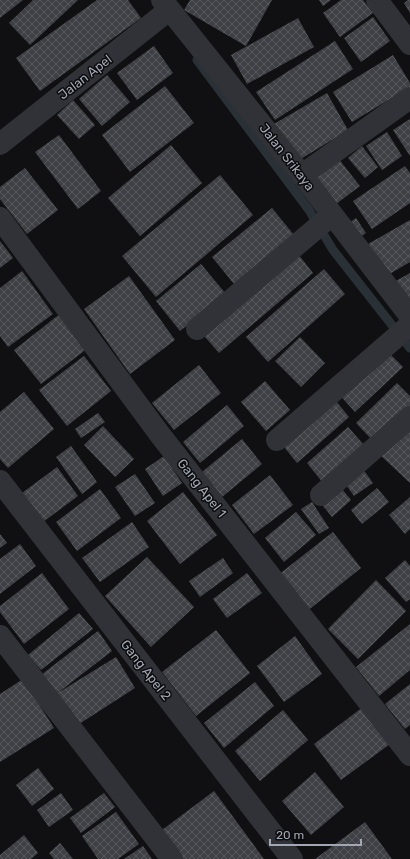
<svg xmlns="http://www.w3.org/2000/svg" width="410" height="859" font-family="Rubik,sans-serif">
<defs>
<pattern id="building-cross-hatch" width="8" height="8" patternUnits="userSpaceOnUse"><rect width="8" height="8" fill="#3f4045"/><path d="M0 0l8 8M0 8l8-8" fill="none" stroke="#58595d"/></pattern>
</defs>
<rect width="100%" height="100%" fill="#101012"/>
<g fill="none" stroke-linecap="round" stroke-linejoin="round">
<polyline stroke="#293137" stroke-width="9" points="197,60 309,210 333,250 410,348"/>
</g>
<g fill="url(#building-cross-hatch)">
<polygon points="0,0 23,0 0,18"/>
<polygon points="33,0 78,0 30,45 9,23"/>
<polygon points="97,0 128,0 141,18 40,91 16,58"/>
<polygon points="190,0 272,0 246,46 184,10"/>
<polygon points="319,0 331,0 323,6"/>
<polygon points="341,0 363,0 373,13 340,37 323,13"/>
<polygon points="408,0 410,0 410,13 404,3"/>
<polygon points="373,17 390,41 361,62 344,38"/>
<polygon points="298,18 314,47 247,84 231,55"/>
<polygon points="335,41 353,69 275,120 256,92"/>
<polygon points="154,46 173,73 137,100 117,73"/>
<polygon points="393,55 410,83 410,87 352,122 333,92"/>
<polygon points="107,75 130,102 102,126 79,99"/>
<polygon points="165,86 194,123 130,172 102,135"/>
<polygon points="327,93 348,130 296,162 274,124"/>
<polygon points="73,100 95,125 79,139 57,115"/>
<polygon points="410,119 410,156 393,130"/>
<polygon points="387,132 402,156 382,170 366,146"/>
<polygon points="59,135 101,191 78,209 35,152"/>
<polygon points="171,145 202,183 140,236 108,198"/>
<polygon points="362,146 378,167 365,178 348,158"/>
<polygon points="338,158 360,186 336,204 315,176"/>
<polygon points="405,166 410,173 410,203 372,229 353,201"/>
<polygon points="25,168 58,210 27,234 0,199 0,187"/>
<polygon points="220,175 253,215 156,297 122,256"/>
<polygon points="272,208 294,235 234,284 212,257"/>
<polygon points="356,218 366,233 355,240 346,225"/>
<polygon points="410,220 410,262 386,276 368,244"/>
<polygon points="0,241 13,258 0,268"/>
<polygon points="294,249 313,273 219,353 199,330"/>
<polygon points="201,264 226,294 180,331 156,301"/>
<polygon points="324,269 345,294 268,362 246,337"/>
<polygon points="22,271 53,314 8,347 0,336 0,288"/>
<polygon points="410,273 410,304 394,282"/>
<polygon points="129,276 175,340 130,374 84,309"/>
<polygon points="61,313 88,348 41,384 14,350"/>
<polygon points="300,337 325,363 301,387 275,361"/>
<polygon points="385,349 403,367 355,412 337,392"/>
<polygon points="84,356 111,391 67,426 39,390"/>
<polygon points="199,365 221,393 174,430 152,403"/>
<polygon points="265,381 290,410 266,431 241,402"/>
<polygon points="397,383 410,396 410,413 376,444 356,423"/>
<polygon points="24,392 54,429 8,468 0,459 0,412"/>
<polygon points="332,396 349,417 297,463 280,442"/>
<polygon points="227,405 244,426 200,463 183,442"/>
<polygon points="98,413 105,422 81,438 75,429"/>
<polygon points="410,420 410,483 378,453"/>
<polygon points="103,426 134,459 115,477 84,445"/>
<polygon points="348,427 365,446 323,483 307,463"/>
<polygon points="242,439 262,464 222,497 202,472"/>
<polygon points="71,446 97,482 82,494 56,457"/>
<polygon points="164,456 182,483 163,496 145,469"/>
<polygon points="360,465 373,483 354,496 341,478"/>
<polygon points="57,467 78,496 43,522 22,493"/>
<polygon points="135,474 155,503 135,516 115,487"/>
<polygon points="270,475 293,505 254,534 232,505"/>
<polygon points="338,484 351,500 332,517 319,501"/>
<polygon points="377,488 389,502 362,524 351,510"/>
<polygon points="100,489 121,518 77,551 56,522"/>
<polygon points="183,492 217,535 180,564 147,521"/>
<polygon points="410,497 410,529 405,534 389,515"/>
<polygon points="312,502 329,528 319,534 301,509"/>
<polygon points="296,512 316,535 284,562 265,538"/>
<polygon points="132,522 149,547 100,582 82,558"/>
<polygon points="333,532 361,568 306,612 278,575"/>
<polygon points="0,534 7,543 0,548"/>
<polygon points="20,544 36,566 0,594 0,559"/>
<polygon points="147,557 194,607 151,647 105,596"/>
<polygon points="223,558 233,573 200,597 189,581"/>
<polygon points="405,560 410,566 410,599 406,602 385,578"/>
<polygon points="42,573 69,609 24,644 0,612 0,606"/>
<polygon points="247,573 262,593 227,618 213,599"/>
<polygon points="376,580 406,611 358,659 328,629"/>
<polygon points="79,613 93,629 41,670 28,655"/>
<polygon points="410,624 410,670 379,696 356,667"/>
<polygon points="216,630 250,673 196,716 162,672"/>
<polygon points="98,631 112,651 55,695 41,675"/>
<polygon points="295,636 322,674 284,702 257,666"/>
<polygon points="116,657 135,688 76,726 56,694"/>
<polygon points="23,679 54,728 0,762 0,694"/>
<polygon points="255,682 274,706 224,748 204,723"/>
<polygon points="410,684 410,725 405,729 385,704"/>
<polygon points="363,707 390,744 341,780 314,744"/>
<polygon points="283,710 308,740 260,781 235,751"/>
<polygon points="38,768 54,789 32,806 16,785"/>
<polygon points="315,772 344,807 311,835 282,801"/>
<polygon points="214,791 264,859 183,859 162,830"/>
<polygon points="61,793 73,810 49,827 37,810"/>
<polygon points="104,793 115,807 81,833 70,818"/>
<polygon points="116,812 139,844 118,859 98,859 82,836"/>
<polygon points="365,822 392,859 315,859"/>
<polygon points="24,835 38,853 31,859 0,859 0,855"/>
<polygon points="60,843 73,859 54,859 49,853"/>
<polygon points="143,846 152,859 124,859"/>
</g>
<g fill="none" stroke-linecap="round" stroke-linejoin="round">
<g stroke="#313237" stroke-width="22">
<polyline points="162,0 302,175 410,316"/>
<polyline points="377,0 410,44"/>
<polyline points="0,144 169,10"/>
<polyline points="302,175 410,98"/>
<polyline points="0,218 161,436 410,755"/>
<polyline points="197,329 332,215"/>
<polyline points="277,440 410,325"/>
<polyline points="0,481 292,859"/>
<polyline points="321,495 410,417"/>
<polyline points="0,636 172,859"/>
</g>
</g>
<g text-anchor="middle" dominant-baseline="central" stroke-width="3" stroke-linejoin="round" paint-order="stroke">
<g font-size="13" fill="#a1a7b3" stroke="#0b0b0d">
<text transform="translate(85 77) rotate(-38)">Jalan Apel</text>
<text transform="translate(287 157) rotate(52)">Jalan Srikaya</text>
<text transform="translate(202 488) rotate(52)">Gang Apel 1</text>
<text transform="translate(146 670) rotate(52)">Gang Apel 2</text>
</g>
</g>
<path d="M270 839v6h91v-6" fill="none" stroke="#a1a7b3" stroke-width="2"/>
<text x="276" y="839" font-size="12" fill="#a1a7b3" stroke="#0b0b0d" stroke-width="3" paint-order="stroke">20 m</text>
</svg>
